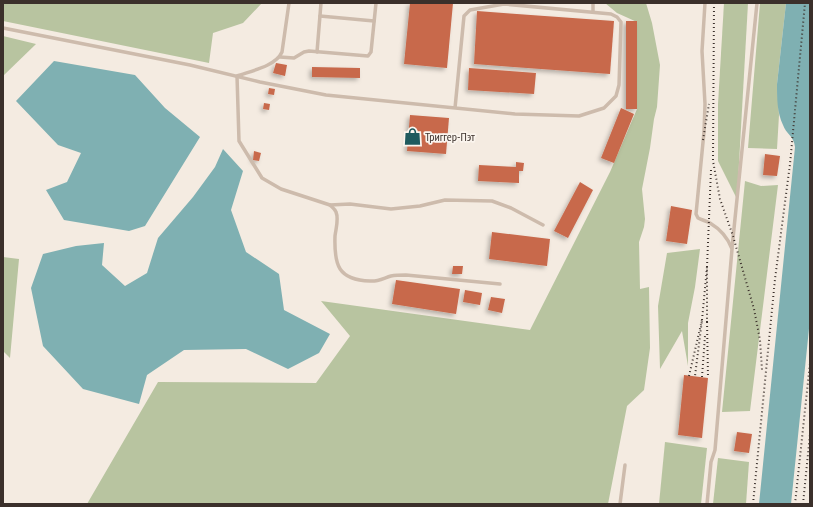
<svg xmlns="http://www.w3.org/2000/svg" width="813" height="507" font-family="'PT Sans Narrow',sans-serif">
<defs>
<filter id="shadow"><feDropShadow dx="-2.5" dy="2.5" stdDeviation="2" flood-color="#0004"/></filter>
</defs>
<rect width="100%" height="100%" fill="#f4ebe1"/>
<g fill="#b8c4a0">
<polygon points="3,3 262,3 243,23 213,33 209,63 3,21"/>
<polygon points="605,3 646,3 652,23 660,65 657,107 654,119 650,148 642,189 645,219 644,227 639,242 640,289 649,287 650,348 644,390 627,406 608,504 87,504 158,382 316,383 350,336 321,301 530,330 610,172 637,109 637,22 617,13"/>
<polygon points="724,3 748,3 737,199 718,161 718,104"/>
<polygon points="760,3 786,3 777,84 779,115 777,149 748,148"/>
<polygon points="3,36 36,44 3,76"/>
<polygon points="745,181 761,186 778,185 750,411 722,412"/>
<polygon points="700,249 695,287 688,323 688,366 682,331 660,369 658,306 667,253"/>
<polygon points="3,257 19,259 10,358 3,351"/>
<polygon points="665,442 707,448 701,504 659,504"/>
<polygon points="718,458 749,462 746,504 713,504"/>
</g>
<g fill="#7fb0b2">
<path d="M786 3H810V319L791 504H759L795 147C794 136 786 134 783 125 777 113 777 97 777 84Z"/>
<polygon points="54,61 135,75 165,108 200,137 145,226 129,231 64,220 46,190 67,182 81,153 58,145 16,101"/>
<polygon points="223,149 243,171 231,210 246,252 279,274 284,310 330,334 319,353 288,369 246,349 184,350 147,375 139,404 83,389 43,346 31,288 43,254 76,246 104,243 102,265 125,286 147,273 158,238 193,197 215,167"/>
</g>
<g fill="#c8694b" filter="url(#shadow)">
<polygon points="410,3 453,3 447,68 404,64"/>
<polygon points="477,11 614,21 610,74 474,64"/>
<rect x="626" y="21" width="11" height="88"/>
<polygon points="276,63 287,65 285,76 273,73"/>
<polygon points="312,67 360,68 360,78 312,77"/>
<polygon points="469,68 536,73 534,94 468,90"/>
<polygon points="269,88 275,89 274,95 268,94"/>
<polygon points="264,103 270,104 269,110 263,109"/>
<polygon points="621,108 634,114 614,163 601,158"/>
<polygon points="410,115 449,118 446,154 407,151"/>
<polygon points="254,151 261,153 259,161 253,160"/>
<polygon points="765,154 780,156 777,176 763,175"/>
<polygon points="516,162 524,163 523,171 519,171 519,183 478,181 479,165 516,167"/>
<polygon points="580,182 593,190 568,238 554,231"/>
<polygon points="671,206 692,210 687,244 666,241"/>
<polygon points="492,232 550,239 547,266 489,259"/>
<polygon points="453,266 463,266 462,274 452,274"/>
<polygon points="396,280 460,289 456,314 392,304"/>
<polygon points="465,290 482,293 480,305 463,302"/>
<polygon points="491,297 505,299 502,313 488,310"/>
<polygon points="684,375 708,378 702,438 678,435"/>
<polygon points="737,432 752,434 749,453 734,451"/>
</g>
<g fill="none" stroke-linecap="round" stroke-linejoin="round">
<g stroke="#cdbbac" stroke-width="3.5">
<path d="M289 3 282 52C276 66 251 71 237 76L239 141 262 178 281 189 330 205C332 207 335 209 336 212 339 219 336 228 335 236 334 265 338 280 370 281 377 282 384 278 391 276 396 275 401 275 406 275L500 284"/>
<path d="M705 3 702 51 705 104 704 132 696 214 698 218C702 220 706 221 710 223 720 229 728 238 732 249L715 450 711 462 707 504"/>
<polyline points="593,12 593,3"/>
<polyline points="320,16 374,21"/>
<polyline points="3,28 190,65 260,82 326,95 515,114 579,116 604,108 616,96 619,85 621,22 617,17 611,14 504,4 470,10 464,16 455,108"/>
<polyline points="317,52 321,3"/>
<polyline points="280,57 294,58 304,52 309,51 368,56 371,52 376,3"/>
<polyline points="330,205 350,204 391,209 420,206 445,200 492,201 511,208 543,225"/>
<polyline points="732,248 757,3"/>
<polyline points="620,504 625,465"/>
</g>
<g stroke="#3b302b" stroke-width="2" stroke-dasharray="1 3" stroke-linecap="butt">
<polyline points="714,3 713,161 720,199 733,236 754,309 760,340 762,370"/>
<polyline points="703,140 709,104"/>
<polyline points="707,267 711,170"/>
<polyline points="702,320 707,267 707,320"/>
<polyline points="707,322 707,320 708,378"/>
<polyline points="689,376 702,320 695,376"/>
<polyline points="702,377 705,336"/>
<polyline points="753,504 775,279 790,164 805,3"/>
<polyline points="795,504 810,363"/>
<polyline points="803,504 810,434"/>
</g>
</g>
<defs>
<symbol id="shop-bare" viewBox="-9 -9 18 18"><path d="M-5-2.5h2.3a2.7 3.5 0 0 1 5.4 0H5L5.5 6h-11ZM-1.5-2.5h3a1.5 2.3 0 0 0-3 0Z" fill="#1f5a5e" stroke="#fbf5ee" stroke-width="2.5" paint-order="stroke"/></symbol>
</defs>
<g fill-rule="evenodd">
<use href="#shop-bare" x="400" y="124" width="25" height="25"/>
</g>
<g text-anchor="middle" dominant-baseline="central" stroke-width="3.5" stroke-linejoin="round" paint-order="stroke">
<g font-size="12" fill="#3b302b" stroke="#fbf5ee" text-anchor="start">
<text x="425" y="136">Триггер-Пэт</text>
</g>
</g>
<rect width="813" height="507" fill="none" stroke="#3b302b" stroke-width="8"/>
</svg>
